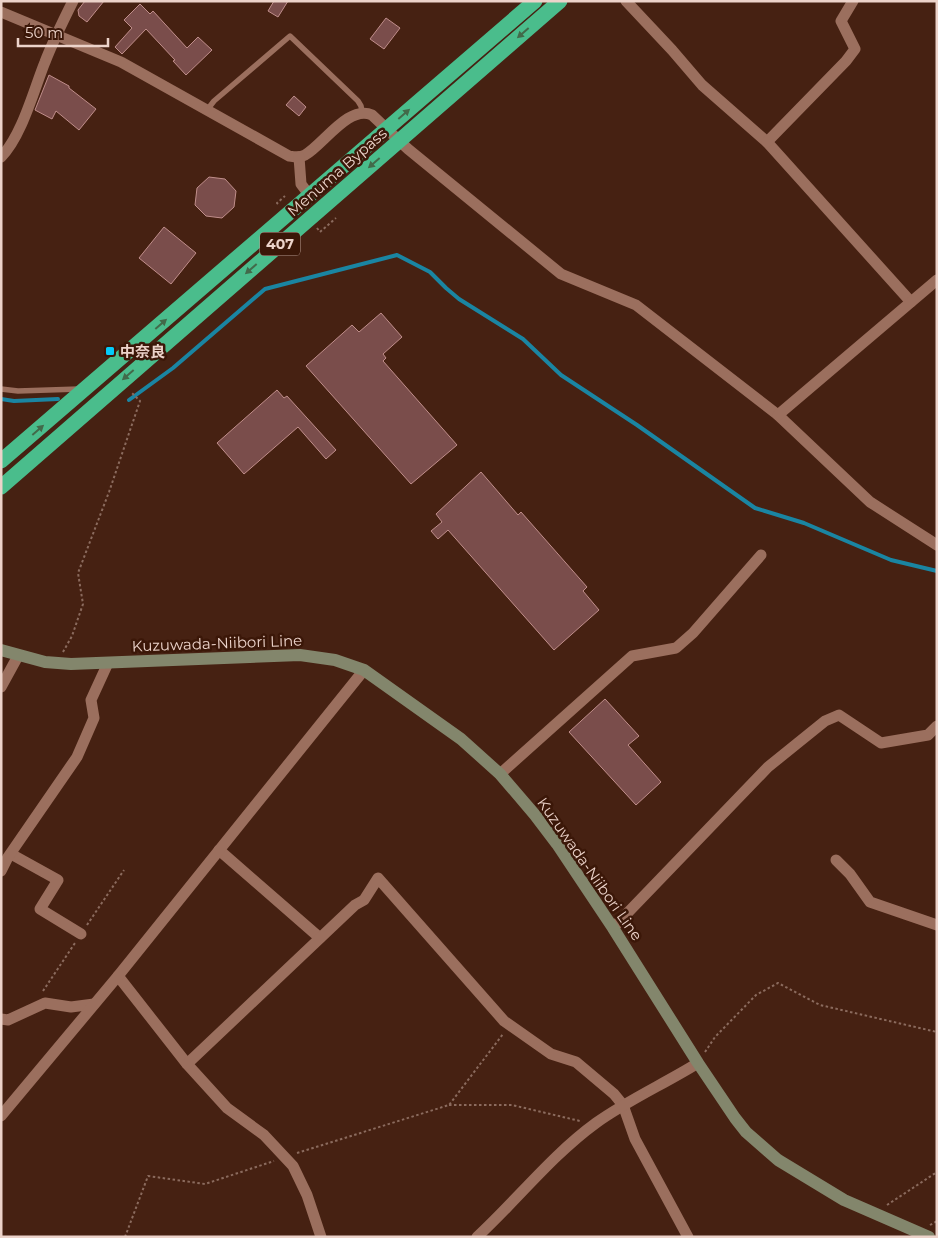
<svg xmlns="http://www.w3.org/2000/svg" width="938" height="1238" font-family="Montserrat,'Noto Sans JP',sans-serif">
<rect width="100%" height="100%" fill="#462112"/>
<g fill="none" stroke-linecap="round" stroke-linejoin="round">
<g stroke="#1a85a2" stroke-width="4">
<polyline points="1,399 14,401 58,399"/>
<polyline points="129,400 173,368 265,289 397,255 430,272 446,288 459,299 523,339 561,375 637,425 755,508 804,523 891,560 937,571"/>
</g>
</g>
<g fill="#7a4d4b" stroke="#c08e8b">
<polygon points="85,1 104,1 87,22 79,16 78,10"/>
<polygon points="274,1 288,1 278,17 268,11"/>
<polygon points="140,4 150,14 153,11 187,48 198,37 212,50 186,75 173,61 175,60 146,29 122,54 115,47 132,28 124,20"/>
<polygon points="386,18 400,28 384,49 370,39"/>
<polygon points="49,75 69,86 69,88 96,109 79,130 56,111 52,119 35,110"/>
<polygon points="294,96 306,107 299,116 286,105"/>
<polygon points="209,177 225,179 236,191 234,207 222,218 206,216 195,205 197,188"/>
<polygon points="164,227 196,253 171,284 139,258"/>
<polygon points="381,313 402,337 383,354 386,358 383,361 457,445 411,484 306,366 352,325 359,332"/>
<polygon points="277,390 284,398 287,396 336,450 326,459 298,427 244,474 217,443"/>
<polygon points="481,472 518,515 521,512 587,587 583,591 599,610 554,650 448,530 438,539 431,531 442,522 436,514"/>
<polygon points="605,699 639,736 628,745 661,782 636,805 569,732"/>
</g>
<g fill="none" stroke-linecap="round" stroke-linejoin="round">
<g stroke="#8b6b5e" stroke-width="2" stroke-dasharray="2.5 2.5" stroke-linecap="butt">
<polyline points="278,204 277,203 285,196"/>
<polyline points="317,228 320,232 336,218"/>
<polyline points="63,652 72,636 83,604 78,573 109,492 140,401 131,392"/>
<polyline points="87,925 124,870"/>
<polyline points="43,991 75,943"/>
<polyline points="705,1052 715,1037 756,995 778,983 820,1005 937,1032"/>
<polyline points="449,1105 512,1105 580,1121"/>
<polyline points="297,1153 449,1105 503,1034"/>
<polyline points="887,1205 937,1172"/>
<polyline points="930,1225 937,1221"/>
<polyline points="125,1237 148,1176 205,1184 274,1161"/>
</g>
<g stroke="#9b6f5e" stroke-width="5.5">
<polyline points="207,110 214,101 290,36 358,101 361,106 362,112"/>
<polyline points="1,389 18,391 79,389"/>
</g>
<g stroke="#9b6f5e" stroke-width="11">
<polyline points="626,1 672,50 702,85 767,142 911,302"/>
<path d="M1 12 121 62 289 156C295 157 300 158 305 155 323 145 349 104 372 115L408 149 561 274 636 305 778 415 870 502 937 545"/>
<polyline points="767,142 846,61 855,49 841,21 853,1"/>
<path d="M1 157C22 136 34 89 45 62 53 41 63 21 73 1"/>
<polyline points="299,157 301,184 310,196"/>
<polyline points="778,415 937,280"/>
<polyline points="1,687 18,656"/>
<polyline points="500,774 632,656 676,648 693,633 761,555"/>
<polyline points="219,850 320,938"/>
<polyline points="11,854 58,880 40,909 81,934"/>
<polyline points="836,860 850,874 870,902 937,925"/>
<polyline points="1,871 8,857 77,757 94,718 91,700 108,663"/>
<polyline points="613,928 768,767 825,721 839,715 881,743 928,735 937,726"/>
<polyline points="118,976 187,1064 227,1108 264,1135 293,1166 307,1195 321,1237"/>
<polyline points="1,1019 8,1020 45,1003 71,1007 94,1004"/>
<polyline points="187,1064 355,905 364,900 378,878 504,1021 551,1054 576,1062 614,1094 623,1105 635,1139 688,1237"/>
<polyline points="1,1116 118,976 364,670"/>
<path d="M477 1237C517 1200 552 1155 596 1123 628 1100 664 1084 698 1063"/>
</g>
<polyline stroke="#83866c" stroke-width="12" points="1,650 45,662 71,664 300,655 335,660 364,670 461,739 500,774 535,815 557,844 613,928 698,1063 735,1118 746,1132 778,1160 844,1200 929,1237"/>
<g stroke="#4abd8c" stroke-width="15">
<polyline points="1,461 535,1"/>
<polyline points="1,487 560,1"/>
</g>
</g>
<defs><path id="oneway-solid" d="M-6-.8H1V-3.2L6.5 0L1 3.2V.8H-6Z" transform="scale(1.25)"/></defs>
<g fill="#426a4a">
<use href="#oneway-solid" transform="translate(523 33) rotate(139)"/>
<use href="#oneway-solid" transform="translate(404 114) rotate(-41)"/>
<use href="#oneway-solid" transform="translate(374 163) rotate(139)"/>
<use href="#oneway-solid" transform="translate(251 269) rotate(139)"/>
<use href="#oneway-solid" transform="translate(161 324) rotate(-41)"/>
<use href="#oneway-solid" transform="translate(128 375) rotate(139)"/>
<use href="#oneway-solid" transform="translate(38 430) rotate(-41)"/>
</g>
<rect fill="#04cbf9" stroke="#3b1708" stroke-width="2" x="105" y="346" width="10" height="10" rx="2.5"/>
<g text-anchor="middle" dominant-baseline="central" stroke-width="5" stroke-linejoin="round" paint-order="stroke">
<rect fill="#3b1708" stroke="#b79b90" stroke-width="1" x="260" y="232.5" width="40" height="23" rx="4"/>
<g font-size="14" font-weight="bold" fill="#ecd3ca">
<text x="280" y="244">407</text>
</g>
<g font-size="15" fill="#ecd3ca" stroke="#3b1708">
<text transform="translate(337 172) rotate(-41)">Menuma Bypass</text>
<text transform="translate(217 643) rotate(-2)">Kuzuwada-Niibori Line</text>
<text transform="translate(590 869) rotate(55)">Kuzuwada-Niibori Line</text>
</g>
<g font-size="15" font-weight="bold" fill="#ecd3ca" stroke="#3b1708" text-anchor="start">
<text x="120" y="351">中奈良</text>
</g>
</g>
<rect width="938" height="1238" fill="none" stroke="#ecd3ca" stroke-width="5"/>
<path d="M18 38v8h90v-8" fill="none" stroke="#ecd3ca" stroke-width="2.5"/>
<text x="25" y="38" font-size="15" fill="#ecd3ca" stroke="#3b1708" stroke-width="4" paint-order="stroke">50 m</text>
</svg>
